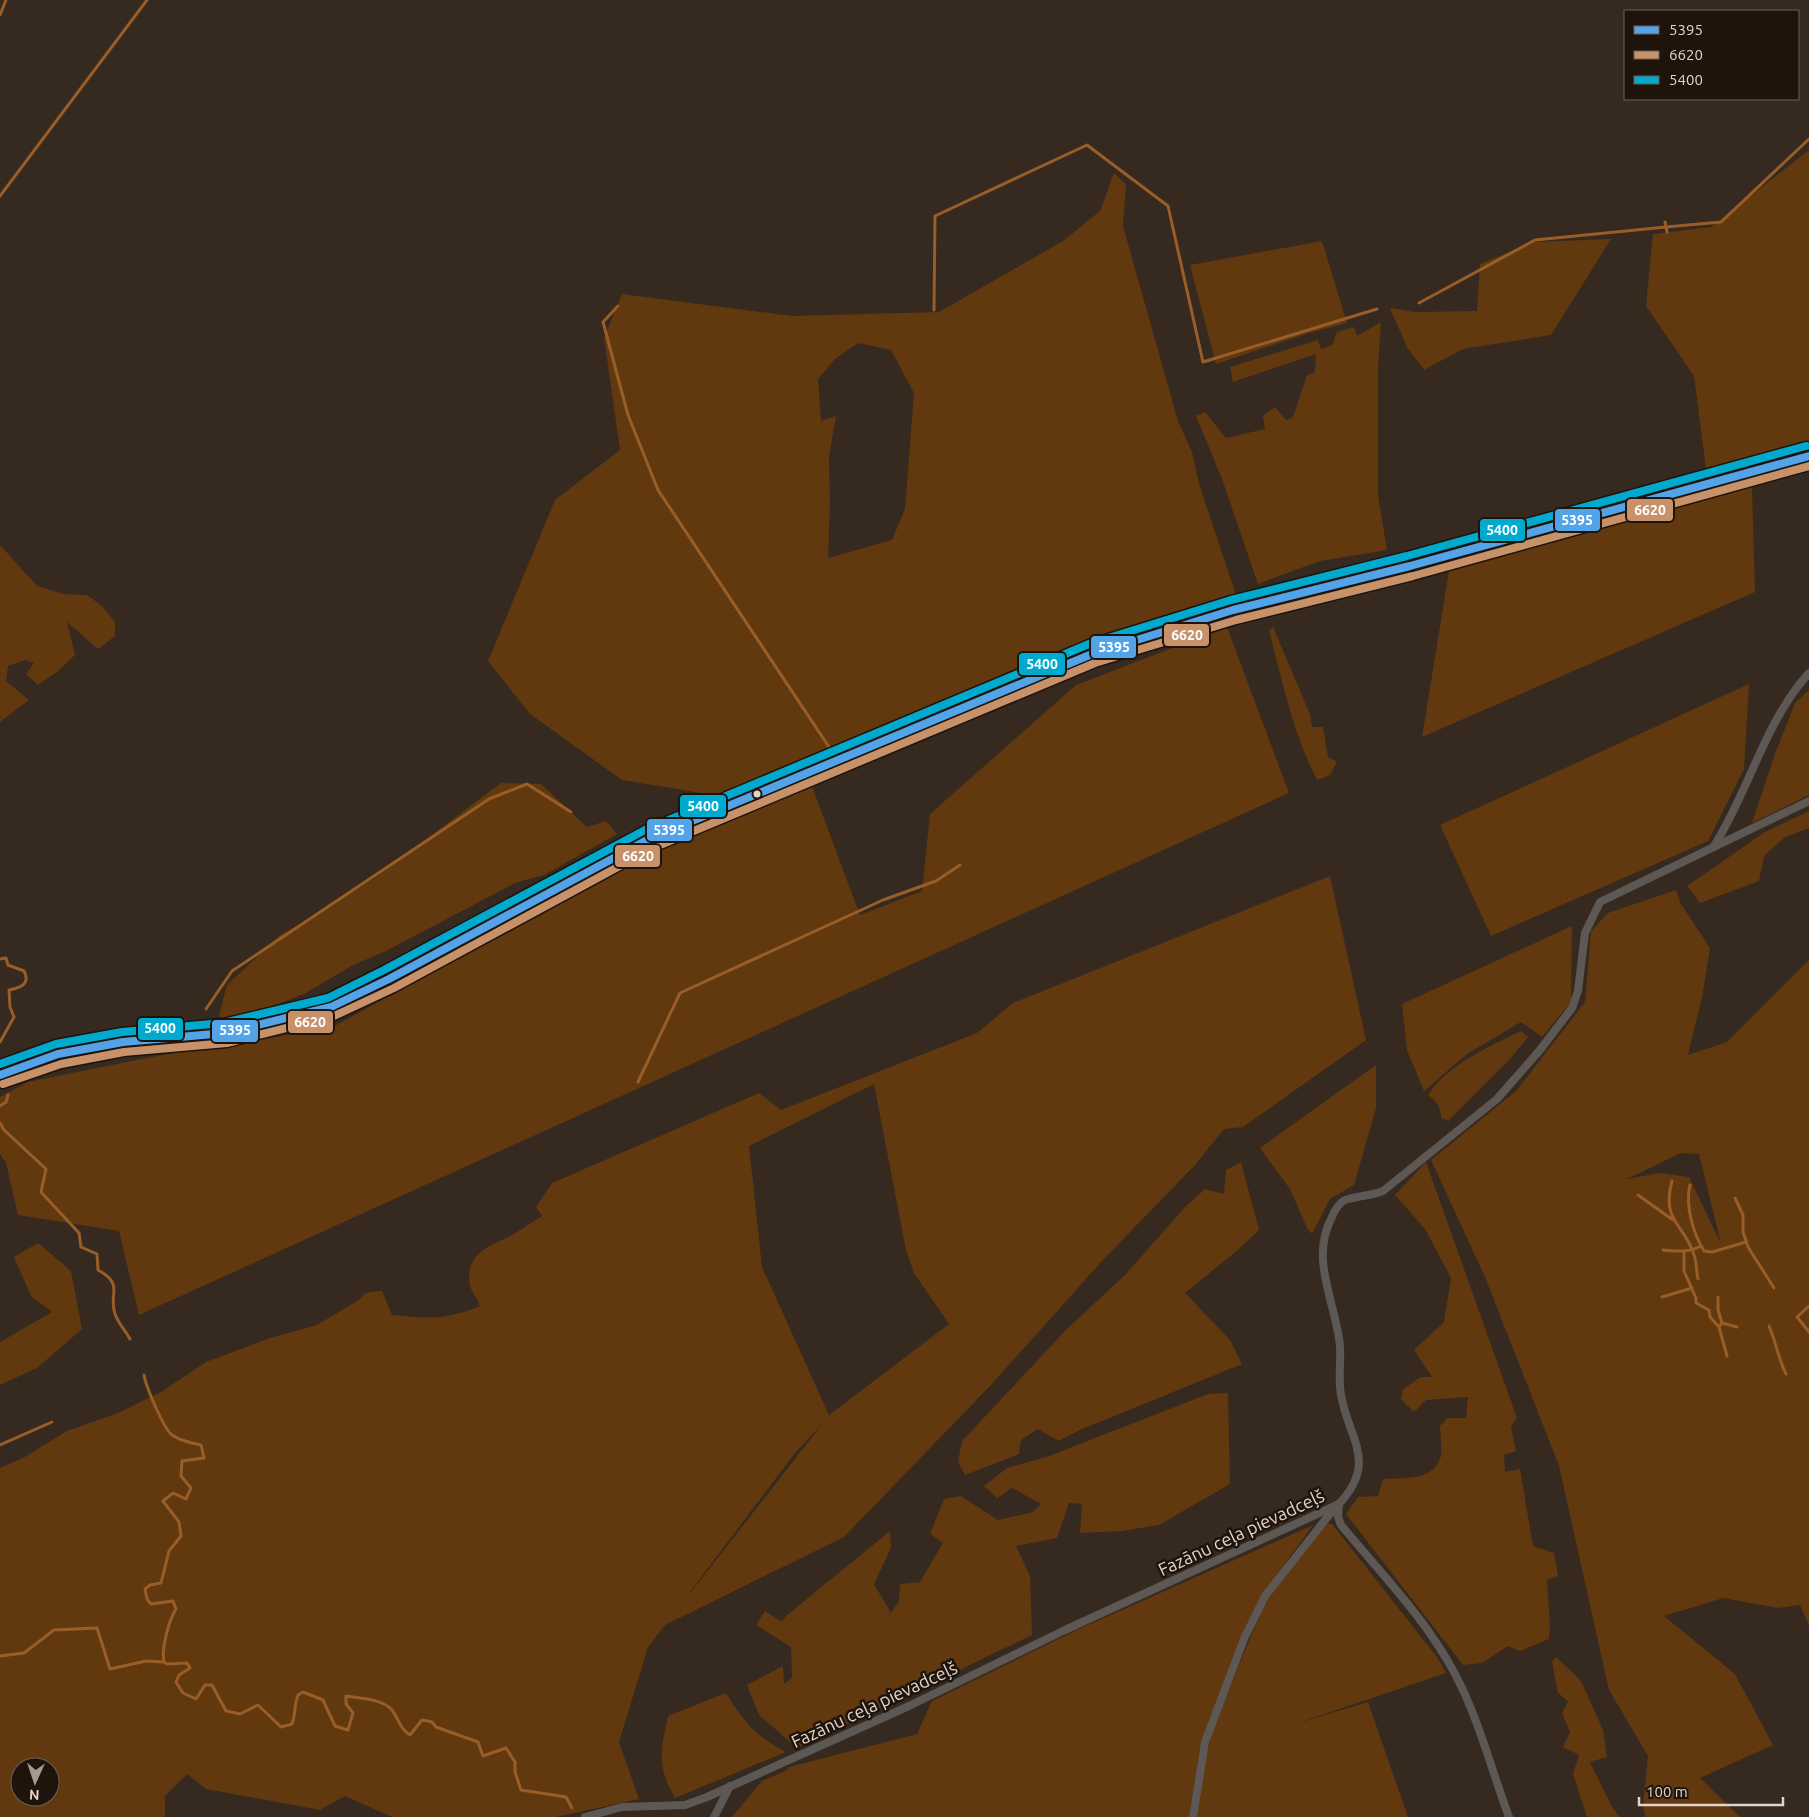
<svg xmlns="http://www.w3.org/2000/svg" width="1809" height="1817" font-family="Ubuntu,sans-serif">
<rect width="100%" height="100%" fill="#352920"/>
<g fill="#62380f" fill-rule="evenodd">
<polygon points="1809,150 1809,442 1706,468 1694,376 1646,306 1653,234 1711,227"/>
<path d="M1114 173 1126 184 1123 226 1178 421 1192 452 1199 484 1237 598 1114 636 731 798 622 780 530 714 488 661 555 500 620 450 604 338 622 294 792 316 939 312 1063 241 1100 211ZM858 343 891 350 914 393 905 509 892 540 828 558 830 504 829 457 836 416 821 421 818 379 835 359Z"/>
<polygon points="1611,239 1551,335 1463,349 1424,370 1407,347 1390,308 1415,312 1477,311 1480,264 1534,242"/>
<polygon points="1322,241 1347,323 1312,332 1216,364 1190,265"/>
<polygon points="1381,322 1378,366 1378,495 1387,550 1320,561 1258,584 1222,479 1196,416 1205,412 1226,438 1265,429 1263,416 1275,407 1286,420 1293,417 1307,375 1315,372 1316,354 1233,382 1230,367 1318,340 1321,349 1332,345 1337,332 1354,327 1357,336"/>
<polygon points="1809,469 1752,487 1755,592 1422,737 1449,571"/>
<polygon points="0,545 37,586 63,594 87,595 102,606 115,622 115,636 98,649 67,622 75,655 57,672 38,685 26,674 34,663 25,660 8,666 6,681 29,700 0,722"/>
<polygon points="1227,627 1289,793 139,1315 119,1231 18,1215 6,1163 0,1154 0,1097 28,1082 151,1057 331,1028 635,861 810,781 860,915 922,891 930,814 1076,685"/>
<path d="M1273 627 1310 714 1312 727H1323L1328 757 1337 762 1330 775 1317 780C1293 733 1282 681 1269 630Z"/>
<polygon points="1749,684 1744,769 1708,841 1491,936 1440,825"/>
<polygon points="1809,690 1809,795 1752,823 1775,754 1795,703"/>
<polygon points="501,783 541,784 587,827 606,821 617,834 544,875 515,883 384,952 353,965 304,994 225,1024 219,1015 227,985 280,935 313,917 376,877"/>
<polygon points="1809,811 1809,828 1784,838 1764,856 1759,881 1700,903 1687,886 1765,832"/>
<path d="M1330 876 1366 1040 1243 1127 1224 1129 1195 1165 1102 1261 991 1385 844 1537 665 1625 648 1647 619 1742 639 1799 556 1817H392L345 1796 320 1810 206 1789 187 1774 165 1796V1817H0V1468L23 1458 67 1431 118 1413 161 1392 206 1362 270 1338 317 1325 359 1300 365 1293 382 1291 392 1315C427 1319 446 1320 480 1306 478 1299 471 1292 470 1285 465 1260 482 1248 502 1240 515 1234 529 1224 542 1216L536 1207 552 1183 759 1093 781 1110 977 1033 1013 1003ZM874 1084 906 1250 914 1273 949 1324 829 1415 762 1267 749 1146ZM823 1423 691 1592H690L795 1453ZM20 1767H50V1797H20Z"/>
<path d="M1676 890 1681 904 1710 948 1702 997 1688 1055 1727 1042 1809 960V1626L1800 1605 1778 1608 1723 1598 1664 1616 1735 1674 1773 1745 1700 1778 1740 1817H1646L1643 1808 1648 1756 1609 1690 1559 1466 1485 1277 1431 1160 1516 1091 1585 1002 1591 931 1608 913ZM1681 1153 1699 1154 1721 1244 1689 1177 1659 1173 1627 1179Z"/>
<polygon points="1572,926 1571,1002 1542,1037 1521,1022 1467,1054 1424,1091 1407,1050 1402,1004"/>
<path d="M1521 1031 1528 1037 1509 1060 1448 1121 1441 1118C1441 1107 1436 1101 1428 1095 1447 1065 1490 1046 1521 1031Z"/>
<polygon points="1376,1065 1376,1108 1354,1185 1330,1199 1312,1234 1307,1228 1290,1189 1260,1148"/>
<polygon points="1241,1162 1259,1230 1239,1249 1185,1293 1230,1340 1242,1364 1080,1430 1059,1441 1038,1429 1021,1440 1019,1454 965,1475 958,1462 962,1441 1066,1330 1125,1275 1185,1207 1205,1189 1224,1194 1226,1170"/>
<path d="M1426 1162 1517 1418 1511 1426 1516 1451 1504 1455 1505 1472 1520 1469 1533 1546 1554 1553 1558 1576 1547 1580 1550 1625 1549 1639 1520 1651 1508 1646 1482 1663 1463 1665 1346 1514 1358 1497 1378 1496 1383 1479C1401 1478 1432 1481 1440 1459 1443 1451 1440 1435 1440 1426L1448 1418H1466L1468 1397 1426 1400 1414 1412 1401 1399 1403 1389 1421 1377H1432L1414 1350 1444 1322 1451 1278 1425 1229 1395 1195Z"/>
<polygon points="38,1243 71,1271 82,1329 37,1368 0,1385 0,1342 52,1312 31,1296 14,1257"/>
<polygon points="1228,1393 1230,1484 1159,1525 1122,1531 1080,1533 1082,1504 1069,1503 1057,1538 1016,1546 1030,1576 1032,1635 797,1748 759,1715 747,1685 783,1666 784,1684 792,1678 791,1647 756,1625 765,1611 782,1622 786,1616 890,1531 891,1548 874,1584 891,1613 899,1601 900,1584 920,1582 943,1543 930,1534 944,1499 961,1496 998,1520 1033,1512 1041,1504 1012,1488 997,1498 984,1486 1007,1468 1049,1456 1208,1394"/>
<polygon points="1325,1523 1332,1524 1437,1657 1446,1673 1295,1724 1368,1702 1408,1817 1196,1817 1204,1755 1207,1753 1211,1733 1268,1595"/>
<polygon points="1313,1525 1263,1594 1239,1641 1200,1746 1189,1817 732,1817 762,1781 787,1770 789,1767 917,1734 932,1701 1077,1630"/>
<polygon points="1556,1657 1581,1681 1603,1730 1607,1757 1590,1762 1610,1803 1619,1817 1587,1817 1573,1774 1579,1755 1563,1747 1570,1732 1562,1713 1568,1701 1558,1693 1552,1662"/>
<path d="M726 1693C744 1722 755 1736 786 1752L675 1798C656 1765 661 1751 668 1716Z"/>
</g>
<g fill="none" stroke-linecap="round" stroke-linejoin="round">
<g stroke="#995d28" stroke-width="3">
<polyline points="0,15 6,0"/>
<polyline points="0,196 147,0"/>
<polyline points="1665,222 1666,227 1721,222 1809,139"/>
<polyline points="1419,303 1535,240 1666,227 1667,232"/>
<polyline points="618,306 603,322 628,415 658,490 831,750"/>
<polyline points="934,310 935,216 1087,145 1168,206 1203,362 1377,309"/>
<path d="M0 959 6 958 8 965 24 971C31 984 20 988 9 990L10 1007 14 1017 0 1042"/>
<polyline points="206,1009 232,971 489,799 527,784 571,812"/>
<polyline points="638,1082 680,993 883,900 936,881 960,865"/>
<polyline points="0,1106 6,1102 8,1095"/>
<path d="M0 1123 4 1130 46 1169 41 1192 79 1233 81 1247 97 1254 98 1270C125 1285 108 1293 115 1314 118 1323 126 1331 130 1339"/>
<path d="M1672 1181C1661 1222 1684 1223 1694 1255 1697 1262 1696 1271 1698 1279"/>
<path d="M1690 1185C1685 1205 1693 1233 1704 1251L1712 1252 1746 1242"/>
<polyline points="1638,1195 1673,1220"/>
<polyline points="1735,1198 1743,1215 1743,1232 1748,1247 1774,1288"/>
<path d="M1663 1250C1677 1251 1688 1253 1701 1246"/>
<polyline points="1684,1252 1684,1271 1696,1298 1696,1303 1709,1310 1710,1317 1719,1327 1727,1356"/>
<polyline points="1662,1297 1692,1288"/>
<polyline points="1718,1297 1718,1310 1722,1323"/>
<polyline points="1809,1306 1797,1317 1809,1332"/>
<path d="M1769 1326C1776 1342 1778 1358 1786 1374"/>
<polyline points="1719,1327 1722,1323 1737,1327"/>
<path d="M144 1375C146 1387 164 1429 172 1435 181 1441 191 1443 201 1445L204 1458 182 1461 181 1476 191 1488 186 1499 173 1493 163 1501 179 1522 181 1536 169 1551 161 1583 150 1585 145 1589 147 1599 151 1604 173 1601 176 1609C169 1620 161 1649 164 1662L167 1664 187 1663 190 1668 179 1675 176 1682 183 1693 196 1699 205 1685H212L226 1711 240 1714 258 1705 281 1727 292 1724C296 1713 294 1705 298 1695L303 1692 323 1700 335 1726 348 1730 353 1713 346 1704V1696C359 1698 383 1699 392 1710 399 1719 399 1728 410 1735L422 1720 432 1722 436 1727 478 1742 483 1756 506 1748 515 1762V1772L521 1790 566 1797 572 1808"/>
<polyline points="0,1445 52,1422"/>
<polyline points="0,1656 24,1653 54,1630 97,1628 110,1669 146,1661 164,1662"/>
</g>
<g stroke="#5d5854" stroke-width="8">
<path d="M1714 846C1749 791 1765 721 1809 673"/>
<path d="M1339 1504 1338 1517 1341 1525C1380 1572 1426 1619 1455 1674 1479 1719 1491 1769 1509 1817"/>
<path d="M585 1817 622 1807 685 1805 707 1797 909 1706 1065 1630 1339 1504C1378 1462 1349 1440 1341 1395 1338 1379 1341 1362 1340 1346 1336 1303 1309 1259 1332 1217 1334 1212 1338 1205 1343 1201 1349 1197 1371 1196 1383 1191L1497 1099 1540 1050 1572 1008 1578 991 1585 933 1600 902 1809 801"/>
<polyline points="714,1817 730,1786"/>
<polyline points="1193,1817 1205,1742 1244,1639 1265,1596 1337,1505"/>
</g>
<polyline stroke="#67615d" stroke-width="11" points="0,1075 58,1054 123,1042 225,1033 331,1007 389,979 649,839 1092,654 1233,610 1410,566 1809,456"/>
<defs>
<polyline id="bus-1" points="0,1075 58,1054 123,1042 225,1033 331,1007 389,979 649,839 1092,654 1233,610 1410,566 1809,456"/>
<polyline id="bus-2" points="3,1084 61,1064 124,1052 227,1043 334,1016 394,988 653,848 1095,663 1236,620 1413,576 1809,466"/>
<polyline id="bus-3" points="0,1064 56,1044 122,1032 223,1023 328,998 384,970 645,830 1089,644 1231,600 1407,556 1806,446"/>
</defs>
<use href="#bus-1" stroke="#1e140c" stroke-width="11"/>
<use href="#bus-2" stroke="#1e140c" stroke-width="11"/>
<use href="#bus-3" stroke="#1e140c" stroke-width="11"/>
<use href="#bus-1" stroke="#53a3e8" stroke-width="8"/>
<use href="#bus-2" stroke="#c7916a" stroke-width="8"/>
<use href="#bus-3" stroke="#00a9ce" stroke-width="8"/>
</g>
<circle fill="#e3d4ca" stroke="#1e140c" stroke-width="2" cx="757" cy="794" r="4.5"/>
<g text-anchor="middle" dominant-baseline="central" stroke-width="5" stroke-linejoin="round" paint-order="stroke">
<g font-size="18" fill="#e3d4ca" stroke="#1e140c">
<text transform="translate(1241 1532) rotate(-25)">Fazānu ceļa pievadceļš</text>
<text transform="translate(874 1704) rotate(-25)">Fazānu ceļa pievadceļš</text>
</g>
</g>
<g stroke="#1e140c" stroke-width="2">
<rect x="1626" y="498" width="48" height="24" rx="5" fill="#c7916a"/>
<rect x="1554" y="508" width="47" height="24" rx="5" fill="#53a3e8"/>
<rect x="1479" y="518" width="47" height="24" rx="5" fill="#00a9ce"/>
<rect x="1163" y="623" width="47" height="24" rx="5" fill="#c7916a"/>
<rect x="1090" y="635" width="47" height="24" rx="5" fill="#53a3e8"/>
<rect x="1018" y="652" width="48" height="24" rx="5" fill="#00a9ce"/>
<rect x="679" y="794" width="48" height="24" rx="5" fill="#00a9ce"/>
<rect x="646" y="818" width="47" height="24" rx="5" fill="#53a3e8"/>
<rect x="614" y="844" width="47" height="24" rx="5" fill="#c7916a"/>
<rect x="287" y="1010" width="47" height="24" rx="5" fill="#c7916a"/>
<rect x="137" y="1017" width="47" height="24" rx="5" fill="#00a9ce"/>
<rect x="211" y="1019" width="48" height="24" rx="5" fill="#53a3e8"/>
</g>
<g font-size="14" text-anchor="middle" font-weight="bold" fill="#fff">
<text x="1650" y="515">6620</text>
<text x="1577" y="525">5395</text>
<text x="1502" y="535">5400</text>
<text x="1187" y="640">6620</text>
<text x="1114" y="652">5395</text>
<text x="1042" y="669">5400</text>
<text x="703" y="811">5400</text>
<text x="669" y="835">5395</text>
<text x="638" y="861">6620</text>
<text x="310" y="1027">6620</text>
<text x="160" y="1033">5400</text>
<text x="235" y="1035">5395</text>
</g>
<rect x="1624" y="10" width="175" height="90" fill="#1e140c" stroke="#6d6158"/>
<rect x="1634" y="26" width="25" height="8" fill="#53a3e8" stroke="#6d6158"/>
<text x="1669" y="35" font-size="15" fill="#e3d4ca">5395</text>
<rect x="1634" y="51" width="25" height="8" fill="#c7916a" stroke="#6d6158"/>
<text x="1669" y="60" font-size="15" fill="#e3d4ca">6620</text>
<rect x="1634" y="76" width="25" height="8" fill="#00a9ce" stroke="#6d6158"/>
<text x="1669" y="85" font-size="15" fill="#e3d4ca">5400</text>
<g transform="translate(35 1782) rotate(183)"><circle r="24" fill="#1e140c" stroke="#6d6158"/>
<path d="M0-4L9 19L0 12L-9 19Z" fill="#a6988e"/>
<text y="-8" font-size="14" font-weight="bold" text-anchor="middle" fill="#e3d4ca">N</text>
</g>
<path d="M1639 1797v8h144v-8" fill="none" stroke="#e3d4ca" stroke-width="2.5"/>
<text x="1646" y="1797" font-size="15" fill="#e3d4ca" stroke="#1e140c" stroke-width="4" paint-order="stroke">100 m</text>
</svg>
